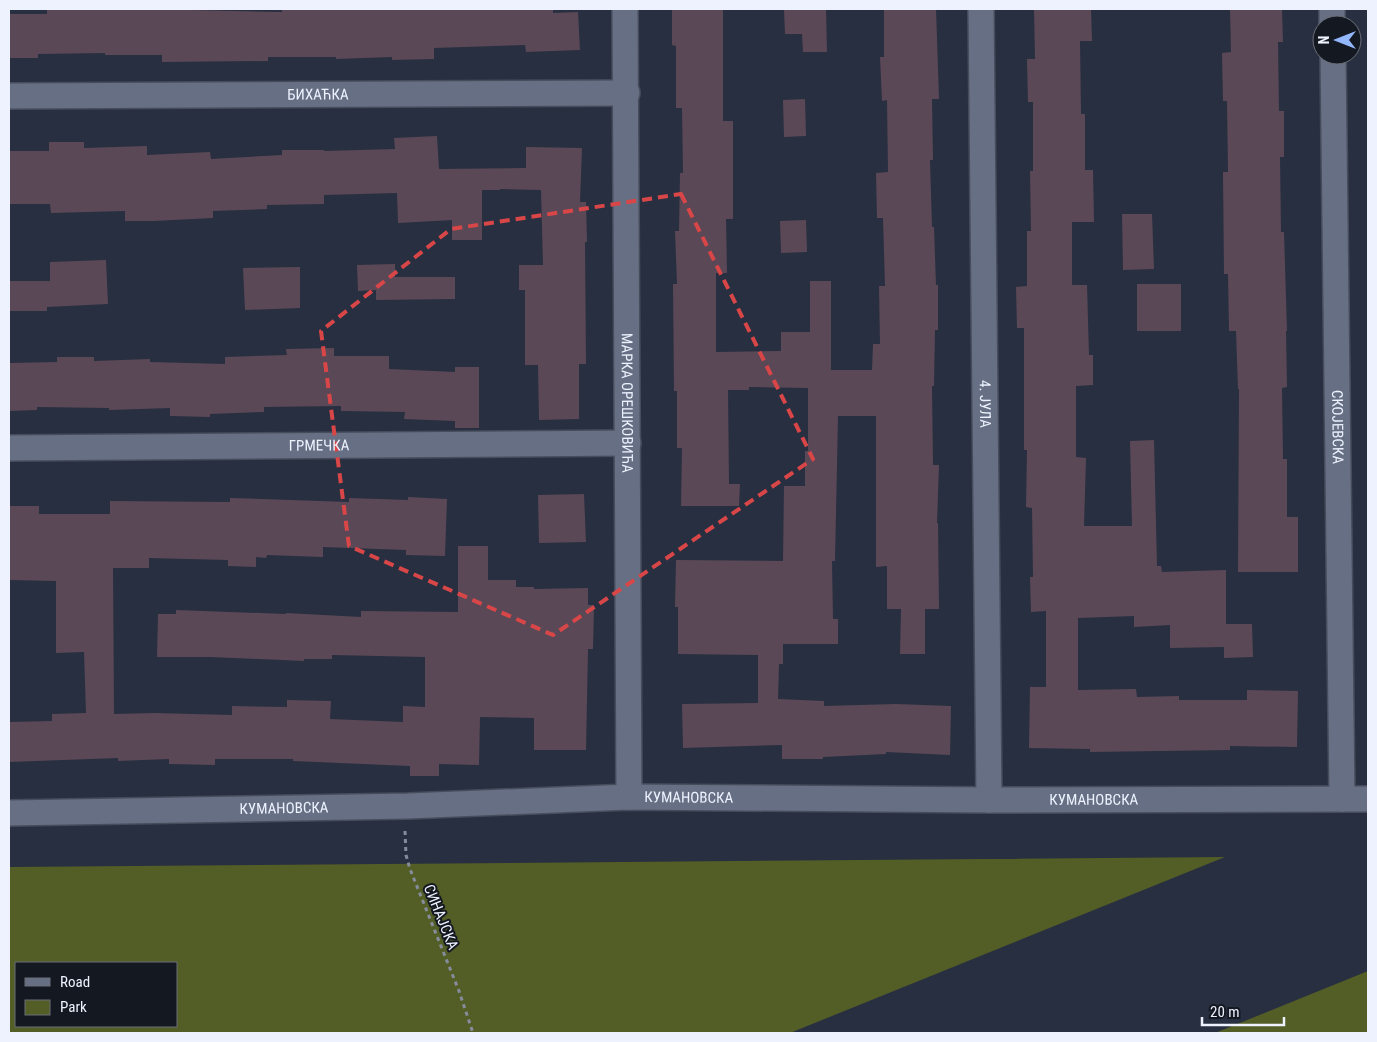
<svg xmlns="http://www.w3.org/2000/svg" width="1377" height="1042" font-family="'Roboto Condensed',sans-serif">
<rect width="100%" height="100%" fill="#282f41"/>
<g fill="#535d26" fill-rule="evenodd">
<path d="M1225 857 790 1033H9V867ZM16 963H176V1026H16Z"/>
<polygon points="1368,971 1368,1033 1215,1033"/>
</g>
<g fill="#5b4856">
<polygon points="47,9 146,9 282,12 282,9 553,9 553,13 578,12 580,50 526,52 525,45 434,48 434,59 392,60 392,57 336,59 336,57 268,57 268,61 162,62 162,55 105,55 105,53 38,54 38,58 9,58 9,14 47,14"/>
<polygon points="672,9 723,9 723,121 733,121 733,219 726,219 727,273 716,273 716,352 781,351 781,332 810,332 810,281 831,281 831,370 872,370 873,344 880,344 879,286 885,286 883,218 877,218 876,173 888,172 887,100 882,101 880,57 884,57 884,9 936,9 939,99 932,99 933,160 930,160 932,227 934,227 936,285 938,285 938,330 935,330 934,386 932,386 933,465 939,465 937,523 938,523 939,609 925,609 925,654 900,654 901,609 887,609 887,566 876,567 876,416 838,416 835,561 832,561 833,619 838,619 838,644 783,644 783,664 779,664 778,699 824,701 824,706 896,704 951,706 950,755 886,752 886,754 823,757 823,759 782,759 782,745 683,748 682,704 758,703 758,655 678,654 678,607 675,607 676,560 783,561 784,486 805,486 805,451 808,451 808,388 749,387 749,390 728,390 729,484 740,484 739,506 681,506 682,448 677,448 677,391 674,391 673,284 677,284 675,231 679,231 680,173 683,173 682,108 676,108 676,46 672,45"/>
<polygon points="784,9 826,9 827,52 803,52 802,34 785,34"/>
<polygon points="1034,9 1091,9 1092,41 1080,41 1081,114 1085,114 1085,170 1093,170 1094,222 1072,222 1072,285 1087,285 1089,355 1093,355 1093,385 1076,386 1076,457 1086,458 1084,526 1132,526 1130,441 1154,440 1157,566 1161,566 1162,572 1226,570 1226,624 1252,624 1253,657 1224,658 1224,647 1170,648 1170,625 1134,627 1134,616 1078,618 1078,690 1136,689 1137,697 1179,696 1179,700 1247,700 1247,690 1298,691 1297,747 1230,746 1230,750 1090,752 1090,749 1029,748 1030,687 1046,687 1046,611 1031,612 1030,577 1033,577 1032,508 1026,507 1027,450 1024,450 1024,328 1017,328 1016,287 1027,286 1027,231 1031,231 1030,171 1033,171 1033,102 1028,102 1027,59 1035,59"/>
<polygon points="1230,9 1282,9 1283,42 1278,42 1279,111 1284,111 1284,157 1280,157 1281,232 1284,232 1287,331 1286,331 1287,387 1282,388 1283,459 1287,459 1287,517 1298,517 1298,572 1238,572 1239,389 1238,389 1236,331 1229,331 1228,274 1224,274 1223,172 1228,172 1227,101 1223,101 1222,53 1231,52"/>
<polygon points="805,99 806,136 784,137 783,100"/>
<polygon points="437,136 439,169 526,168 526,147 582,148 580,202 586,202 587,242 585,242 586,364 579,364 579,419 539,420 538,365 525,365 525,290 519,290 519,265 543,265 541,190 500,189 500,190 482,190 482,240 452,240 452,220 398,223 397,193 324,195 324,204 267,205 267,209 213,211 213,218 153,221 125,221 125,211 51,213 50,204 9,204 9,151 49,151 49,142 84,142 84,148 147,146 147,155 210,152 211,159 282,155 282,150 324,150 324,151 395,149 394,138"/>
<polygon points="1122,214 1152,214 1154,269 1123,270"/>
<polygon points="806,220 807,252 781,253 780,221"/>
<polygon points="106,260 108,304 47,307 47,311 9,311 9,281 50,281 50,262"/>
<polygon points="395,264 395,277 455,277 455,299 376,300 376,290 358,291 357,265"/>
<polygon points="300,267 300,308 245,310 243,268"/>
<rect x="1137" y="284" width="44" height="47"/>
<polygon points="334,348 334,356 389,356 389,369 455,372 455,367 479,367 479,428 455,428 455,421 404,419 405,412 341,411 341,406 264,407 264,412 210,414 210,417 170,416 170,408 109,410 109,408 37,407 37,410 9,411 9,363 57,362 57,357 94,357 94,361 150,359 150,362 225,364 225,357 287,355 286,349"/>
<polygon points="584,494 586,542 539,543 538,495"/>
<polygon points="408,497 447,499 445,556 406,555 406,550 323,547 323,557 267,555 266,558 256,557 256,567 228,566 228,560 149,558 149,568 113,568 114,714 154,713 232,715 232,706 287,707 287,700 331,701 330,719 403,722 403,706 425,707 425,657 332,655 332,659 304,659 304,661 211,657 157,657 158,614 176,614 176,610 286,614 286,613 361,617 361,611 458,612 458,546 488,546 488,580 516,580 516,587 534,587 534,589 588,588 588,605 594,605 593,649 588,649 586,750 534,750 534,718 480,717 479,765 439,764 439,776 410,776 410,766 293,761 293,759 215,759 215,765 169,764 169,759 118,761 118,758 9,762 9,722 52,721 52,714 86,713 84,652 56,653 56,581 9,580 9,506 39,506 39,514 110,514 110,501 230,502 230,498 349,502 349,498 408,500"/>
</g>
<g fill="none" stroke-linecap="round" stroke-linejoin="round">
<defs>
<g id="street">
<path id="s1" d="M625 9 629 797"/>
<path id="s2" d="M981 9 989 800"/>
<polyline points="1332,9 1332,25"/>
<path id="s3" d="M1333 55 1342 799"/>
<path id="s4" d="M9 96 627 93"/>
<path id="s5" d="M9 448 628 443"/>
<path id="s6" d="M9 813 408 806 629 797 989 800 1368 799"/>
</g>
</defs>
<use href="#street" stroke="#464c5b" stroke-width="28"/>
<polyline stroke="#868c9b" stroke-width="3" stroke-dasharray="4 4" stroke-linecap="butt" points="405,831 406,855 410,869 459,991 473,1033"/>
<use href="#street" stroke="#666f83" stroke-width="25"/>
</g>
<path fill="none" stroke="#d94648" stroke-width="4" stroke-dasharray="10 6" stroke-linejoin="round" d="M681 194 813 459 553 635 349 546 321 331 451 229Z"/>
<g text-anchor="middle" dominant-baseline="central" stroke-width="4" stroke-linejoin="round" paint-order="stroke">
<g font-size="15" fill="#edf2fe" stroke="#141820">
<text stroke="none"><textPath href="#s4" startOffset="309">БИХАЋКА</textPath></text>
<text stroke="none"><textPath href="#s1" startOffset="394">МАРКА ОРЕШКОВИЋА</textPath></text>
<text stroke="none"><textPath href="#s2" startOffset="395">4. ЈУЛА</textPath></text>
<text stroke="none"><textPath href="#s3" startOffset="372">СКОЈЕВСКА</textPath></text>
<text stroke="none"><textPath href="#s5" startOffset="310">ГРМЕЧКА</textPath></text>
<text stroke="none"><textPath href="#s6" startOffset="680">КУМАНОВСКА</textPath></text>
<text stroke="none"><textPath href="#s6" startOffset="1085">КУМАНОВСКА</textPath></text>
<text stroke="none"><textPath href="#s6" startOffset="275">КУМАНОВСКА</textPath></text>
<text transform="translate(441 917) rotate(68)">СИНАЈСКА</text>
</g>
</g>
<rect width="1377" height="1042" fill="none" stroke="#edf2fe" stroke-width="20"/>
<rect x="15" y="962" width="162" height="65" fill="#141820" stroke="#6b6f79"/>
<rect x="25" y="978" width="25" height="8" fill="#666f83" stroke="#6b6f79"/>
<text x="60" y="987" font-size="15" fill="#edf2fe">Road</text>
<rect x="25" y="1000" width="25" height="15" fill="#535d26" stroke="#6b6f79"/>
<text x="60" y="1012" font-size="15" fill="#edf2fe">Park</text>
<g transform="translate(1337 40) rotate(270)"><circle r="24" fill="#141820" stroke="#6b6f79"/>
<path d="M0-4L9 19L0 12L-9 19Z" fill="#93b7fd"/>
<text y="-8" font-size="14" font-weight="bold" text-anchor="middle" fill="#edf2fe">N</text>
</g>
<path d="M1202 1017v8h82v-8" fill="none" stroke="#edf2fe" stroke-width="2.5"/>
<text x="1210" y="1017" font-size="15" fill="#edf2fe" stroke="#141820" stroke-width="4" paint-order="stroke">20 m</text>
</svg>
